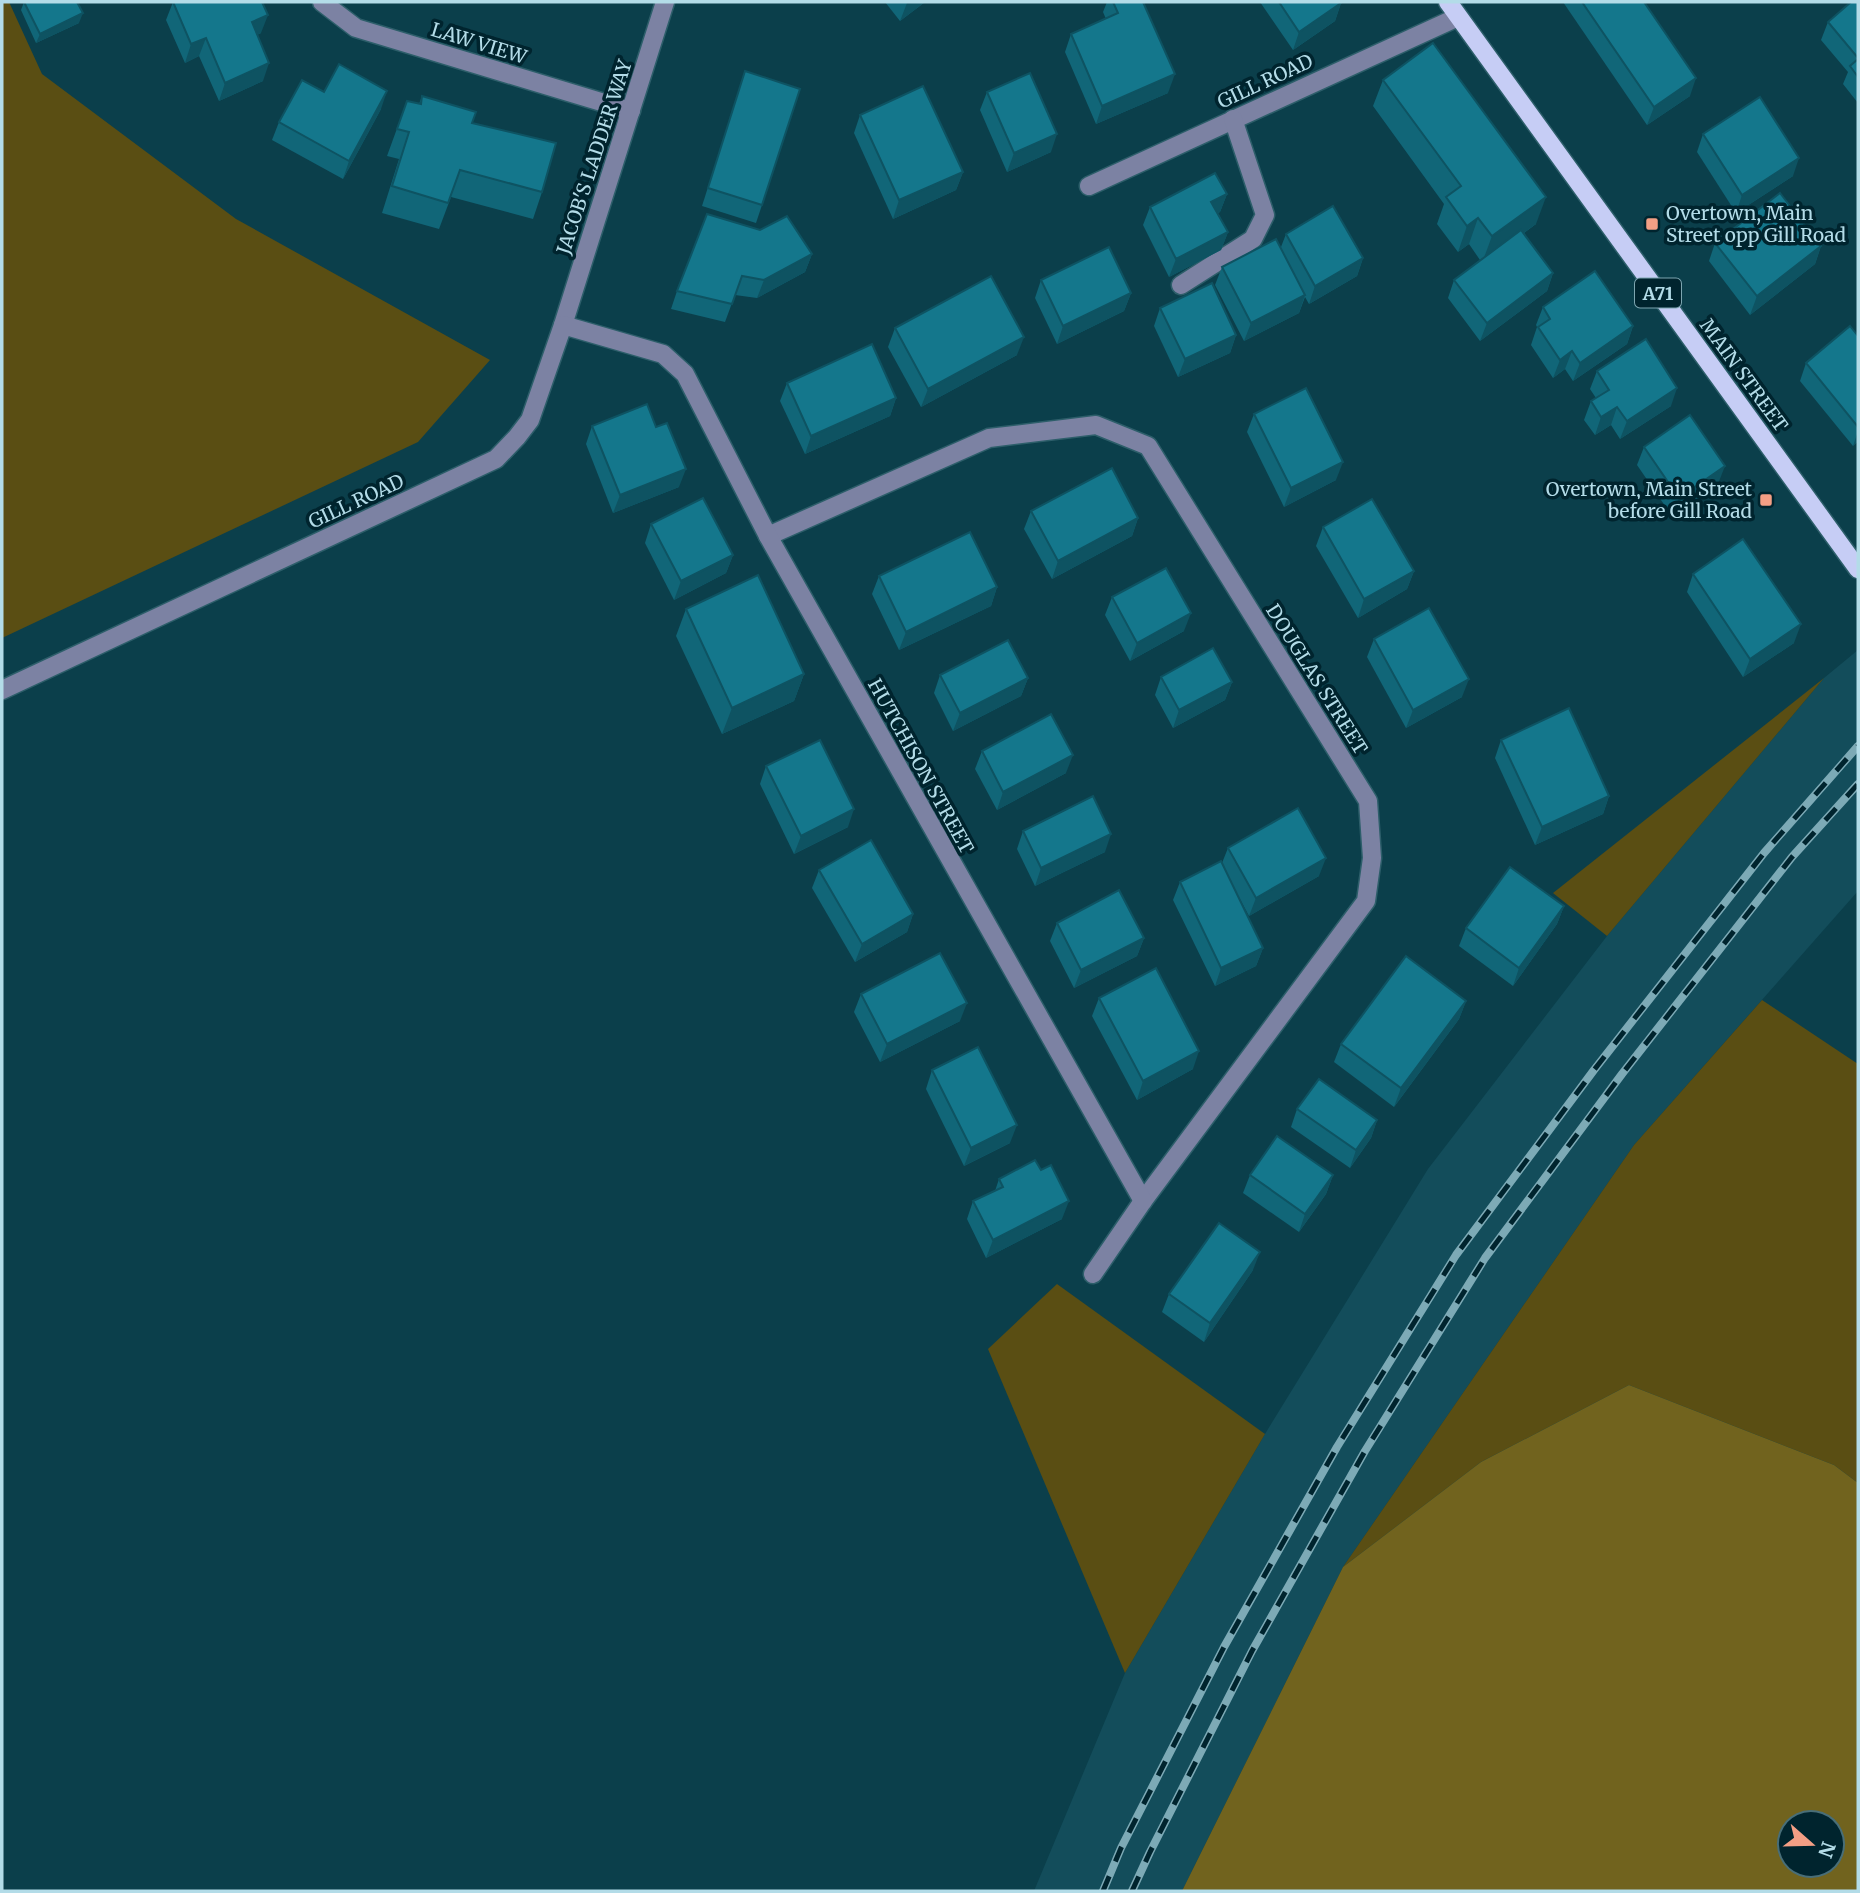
<svg xmlns="http://www.w3.org/2000/svg" width="1860" height="1893" font-family="Merriweather,serif">
<rect width="100%" height="100%" fill="#0b3f4b"/>
<polygon fill="#134d5b" points="1858,650 1858,891 1634,1145 1343,1567 1182,1891 1034,1891 1125,1673 1265,1434 1428,1169 1607,936 1824,678"/>
<g fill="#5a4e13">
<polygon points="2,2 9,2 42,74 236,219 490,360 418,442 2,638"/>
<polygon points="1824,678 1607,936 1553,893"/>
<polygon points="1762,1000 1858,1064 1858,1483 1834,1465 1629,1385 1481,1462 1343,1567 1634,1145"/>
<polygon points="1057,1284 1265,1434 1125,1673 988,1349"/>
</g>
<path fill="#71631e" fill-rule="evenodd" d="M1629 1385 1834 1465 1858 1483V1891H1182L1343 1567 1481 1462ZM1790 1823H1832V1865H1790Z"/>
<g fill="none" stroke-linecap="round" stroke-linejoin="round">
<defs>
<g id="minor">
<polyline points="322,2 356,28 631,111"/>
<polyline points="1089,186 1458,17"/>
<polyline points="1181,285 1253,239 1265,215 1233,119"/>
<polyline points="563,325 665,2"/>
<polyline points="768,536 989,438 1096,425 1148,446 1368,801 1372,858 1366,901 1143,1201 1093,1274"/>
<polyline points="2,690 496,459 517,437 530,420 563,325 663,354 685,374 768,536 1143,1201"/>
</g>
<polyline id="major" points="1448,2 1858,569"/>
</defs>
<use href="#minor" stroke="#2d5e6a" stroke-width="21"/>
<use href="#major" stroke="#2d5e6a" stroke-width="21"/>
<use href="#minor" stroke="#7c82a3" stroke-width="18"/>
<use href="#major" stroke="#c6cdf5" stroke-width="18"/>
<defs>
<g id="rail">
<polyline points="1103,1891 1121,1848 1224,1647 1337,1447 1456,1255 1594,1070 1764,853 1858,746"/>
<polyline points="1132,1891 1150,1852 1252,1651 1365,1451 1485,1258 1622,1074 1792,857 1858,784"/>
</g>
</defs>
<use href="#rail" stroke="#7daab6" stroke-width="8"/>
<use href="#rail" stroke="#00242e" stroke-width="5" stroke-dasharray="16" stroke-linecap="butt"/>
</g>
<g fill="#116678">
<polygon points="24,2 77,2 79,23 36,43 21,10"/>
<polygon points="173,2 261,33 257,35 263,81 219,101 199,56 185,63 166,20"/>
<polygon points="885,2 925,2 900,21"/>
<polygon points="1107,2 1143,2 1168,93 1096,124 1065,52 1071,34 1106,19 1103,12"/>
<polygon points="1260,2 1341,2 1341,3 1335,21 1293,50"/>
<polygon points="1563,2 1644,2 1690,96 1647,125"/>
<polygon points="1858,2 1858,103 1843,84 1848,72 1821,40 1828,22"/>
<polygon points="745,71 762,205 756,223 702,206"/>
<polygon points="1383,80 1536,224 1524,233 1553,273 1547,291 1480,341 1448,298 1454,280 1480,260 1469,244 1458,252 1437,224 1444,204 1373,106"/>
<polygon points="324,92 381,109 343,179 272,140 279,122"/>
<polygon points="987,92 1051,152 1007,172 980,110"/>
<polygon points="422,96 472,123 542,192 533,219 451,197 439,229 382,213 399,159 387,156 407,101 419,104"/>
<polygon points="860,115 963,172 956,190 893,219 854,133"/>
<polygon points="1703,134 1793,176 1736,213 1697,152"/>
<polygon points="1227,194 1220,212 1218,213 1228,232 1221,250 1169,277 1143,225 1150,207"/>
<polygon points="1286,234 1363,258 1357,276 1309,304 1305,297 1299,313 1244,341 1215,285 1222,267 1281,247"/>
<polygon points="1715,243 1821,246 1815,264 1750,315 1709,261"/>
<polygon points="812,254 805,272 757,298 735,295 725,322 671,309 677,291"/>
<polygon points="1041,280 1131,293 1124,311 1057,344 1035,298"/>
<polygon points="1543,307 1633,326 1627,344 1573,381 1565,369 1553,378 1531,345 1537,327 1536,325"/>
<polygon points="1160,308 1236,335 1230,353 1178,377 1154,326"/>
<polygon points="895,328 1017,355 921,407 888,347"/>
<polygon points="1858,336 1858,441 1853,446 1800,381 1806,363"/>
<polygon points="1597,371 1671,406 1620,439 1611,425 1595,435 1584,420 1591,401 1596,398 1590,389"/>
<polygon points="787,383 896,398 890,416 805,454 780,401"/>
<polygon points="1254,414 1336,480 1284,507 1247,432"/>
<polygon points="592,426 656,427 679,487 613,513 586,444"/>
<polygon points="1644,447 1718,484 1672,516 1637,465"/>
<polygon points="1031,511 1138,518 1132,536 1052,579 1024,529"/>
<polygon points="651,524 733,555 726,573 674,600 645,543"/>
<polygon points="1323,527 1414,571 1407,589 1358,618 1316,546"/>
<polygon points="1693,574 1794,643 1743,677 1687,592"/>
<polygon points="879,576 997,587 991,606 899,650 872,594"/>
<polygon points="1112,597 1184,631 1130,661 1105,615"/>
<polygon points="686,609 804,674 794,701 722,734 676,636"/>
<polygon points="1374,639 1462,697 1406,728 1367,657"/>
<polygon points="940,675 1028,678 1021,696 953,731 934,693"/>
<polygon points="1161,677 1232,682 1225,700 1173,728 1155,695"/>
<polygon points="1501,740 1609,796 1603,814 1535,845 1495,758"/>
<polygon points="982,751 1066,773 997,810 975,769"/>
<polygon points="766,766 848,827 794,854 760,784"/>
<polygon points="1023,831 1105,852 1035,886 1017,849"/>
<polygon points="1228,848 1319,876 1249,916 1236,892 1263,948 1256,966 1215,986 1173,900 1180,882 1222,863"/>
<polygon points="819,870 913,914 907,932 855,962 812,888"/>
<polygon points="1564,906 1557,924 1513,986 1459,946 1466,928"/>
<polygon points="1057,923 1144,938 1137,956 1074,988 1050,941"/>
<polygon points="861,994 960,1021 880,1062 854,1012"/>
<polygon points="1099,998 1193,1069 1137,1100 1092,1016"/>
<polygon points="1466,1001 1459,1019 1394,1107 1334,1062 1341,1044"/>
<polygon points="932,1070 1010,1143 964,1166 926,1089"/>
<polygon points="1297,1109 1377,1120 1371,1138 1350,1168 1291,1127"/>
<polygon points="1041,1170 1062,1219 986,1258 967,1219 973,1201 995,1191 999,1179"/>
<polygon points="1250,1175 1333,1175 1326,1194 1299,1232 1243,1193"/>
<polygon points="1253,1270 1204,1342 1162,1312 1169,1294"/>
</g>
<g fill="#0e5362">
<polygon points="909,2 925,2 900,21 907,3"/>
<polygon points="1341,3 1335,21 1293,50 1299,32"/>
<polygon points="83,13 79,23 36,43 40,34"/>
<polygon points="268,15 261,33 245,40 252,22"/>
<polygon points="206,38 199,56 185,63 191,44"/>
<polygon points="269,63 263,81 219,101 225,83"/>
<polygon points="1175,74 1168,93 1096,124 1102,106"/>
<polygon points="1696,78 1690,96 1647,125 1654,107"/>
<polygon points="387,91 381,109 343,179 349,161"/>
<polygon points="1057,134 1051,152 1007,172 1014,153"/>
<polygon points="1799,158 1793,176 1736,213 1742,195"/>
<polygon points="963,172 956,190 893,219 899,200"/>
<polygon points="1227,194 1220,212 1205,220 1211,202"/>
<polygon points="1546,197 1536,224 1482,263 1492,236"/>
<polygon points="1478,218 1469,244 1458,252 1467,226"/>
<polygon points="1228,232 1221,250 1169,277 1176,259"/>
<polygon points="1821,246 1815,264 1750,315 1757,296"/>
<polygon points="812,254 805,272 757,298 764,280"/>
<polygon points="1363,258 1357,276 1309,304 1315,286"/>
<polygon points="1553,273 1547,291 1480,341 1487,323"/>
<polygon points="1131,293 1124,311 1057,344 1063,326"/>
<polygon points="1305,295 1299,313 1244,341 1251,323"/>
<polygon points="1633,326 1627,344 1573,381 1580,363"/>
<polygon points="1236,335 1230,353 1178,377 1185,359"/>
<polygon points="1024,337 1017,355 921,407 928,389"/>
<polygon points="1572,351 1565,369 1553,378 1560,360"/>
<polygon points="1677,388 1671,406 1620,439 1627,421"/>
<polygon points="896,398 890,416 805,454 811,436"/>
<polygon points="1617,407 1611,425 1595,435 1601,417"/>
<polygon points="1858,431 1858,441 1853,446"/>
<polygon points="1343,462 1336,480 1284,507 1291,488"/>
<polygon points="1725,466 1718,484 1672,516 1679,498"/>
<polygon points="686,469 679,487 613,513 620,495"/>
<polygon points="1138,518 1132,536 1052,579 1058,561"/>
<polygon points="733,555 726,573 674,600 681,581"/>
<polygon points="1414,571 1407,589 1358,618 1364,599"/>
<polygon points="997,587 991,606 899,650 906,632"/>
<polygon points="1191,613 1184,631 1130,661 1137,643"/>
<polygon points="1801,624 1794,643 1743,677 1750,659"/>
<polygon points="804,674 794,701 722,734 732,708"/>
<polygon points="1028,678 1021,696 953,731 960,713"/>
<polygon points="1469,679 1462,697 1406,728 1413,710"/>
<polygon points="1232,682 1225,700 1173,728 1179,710"/>
<polygon points="1073,755 1066,773 997,810 1003,792"/>
<polygon points="1609,796 1603,814 1535,845 1542,827"/>
<polygon points="854,809 848,827 794,854 801,836"/>
<polygon points="1111,834 1105,852 1035,886 1041,868"/>
<polygon points="1326,858 1319,876 1249,916 1256,898"/>
<polygon points="1564,906 1557,924 1513,986 1519,968"/>
<polygon points="913,914 907,932 855,962 862,944"/>
<polygon points="1144,938 1137,956 1074,988 1081,970"/>
<polygon points="1263,948 1256,966 1215,986 1221,968"/>
<polygon points="1466,1001 1459,1019 1394,1107 1401,1088"/>
<polygon points="967,1003 960,1021 880,1062 887,1044"/>
<polygon points="1199,1051 1193,1069 1137,1100 1143,1081"/>
<polygon points="1377,1120 1371,1138 1350,1168 1356,1150"/>
<polygon points="1017,1125 1010,1143 964,1166 971,1148"/>
<polygon points="1333,1175 1326,1194 1299,1232 1305,1214"/>
<polygon points="1069,1201 1062,1219 986,1258 993,1240"/>
<polygon points="1260,1252 1253,1270 1204,1342 1210,1323"/>
</g>
<g fill="#14778c" stroke="#0e5362" stroke-width="2">
<polygon points="24,2 77,2 83,13 40,34"/>
<polygon points="173,2 262,2 268,15 252,22 269,63 225,83 206,38 191,44"/>
<polygon points="1113,2 1143,2 1175,74 1102,106 1071,34 1118,13"/>
<polygon points="1279,2 1341,2 1341,3 1299,32"/>
<polygon points="1582,2 1644,2 1696,78 1654,107"/>
<polygon points="1851,2 1858,2 1858,58 1828,22"/>
<polygon points="1433,43 1546,197 1492,236 1478,218 1467,226 1446,197 1461,186 1383,80"/>
<polygon points="1858,59 1858,77 1850,66"/>
<polygon points="339,64 387,91 349,161 279,122 302,80 324,92"/>
<polygon points="745,71 800,89 762,205 708,188"/>
<polygon points="1030,73 1057,134 1014,153 987,92"/>
<polygon points="923,86 963,172 899,200 860,115"/>
<polygon points="422,96 476,112 472,123 556,143 542,192 460,170 448,203 392,186 409,132 397,129 407,101 421,104"/>
<polygon points="1760,97 1799,158 1742,195 1703,134"/>
<polygon points="1215,173 1227,194 1211,202 1228,232 1176,259 1150,207"/>
<polygon points="1780,193 1821,246 1757,296 1715,243"/>
<polygon points="1333,206 1363,258 1315,286 1286,234"/>
<polygon points="707,214 760,230 787,216 812,254 764,280 742,276 732,304 677,291"/>
<polygon points="1521,230 1553,273 1487,323 1454,280"/>
<polygon points="1276,239 1305,295 1251,323 1222,267"/>
<polygon points="1109,247 1131,293 1063,326 1041,280"/>
<polygon points="1595,271 1633,326 1580,363 1572,351 1560,360 1538,327 1550,319 1543,307"/>
<polygon points="991,276 1024,337 928,389 895,328"/>
<polygon points="1212,283 1236,335 1185,359 1160,308"/>
<polygon points="1850,326 1858,336 1858,427 1806,363"/>
<polygon points="1646,339 1677,388 1627,421 1617,407 1601,417 1591,401 1609,390 1597,371"/>
<polygon points="872,344 896,398 811,436 787,383"/>
<polygon points="1306,388 1343,462 1291,488 1254,414"/>
<polygon points="647,404 656,427 667,423 686,469 620,495 592,426"/>
<polygon points="1690,415 1725,466 1679,498 1644,447"/>
<polygon points="1112,468 1138,518 1058,561 1031,511"/>
<polygon points="703,498 733,555 681,581 651,524"/>
<polygon points="1372,499 1414,571 1364,599 1323,527"/>
<polygon points="970,532 997,587 906,632 879,576"/>
<polygon points="1743,539 1801,624 1750,659 1693,574"/>
<polygon points="1166,568 1191,613 1137,643 1112,597"/>
<polygon points="758,575 804,674 732,708 686,609"/>
<polygon points="1429,608 1469,679 1413,710 1374,639"/>
<polygon points="1008,640 1028,678 960,713 940,675"/>
<polygon points="1213,648 1232,682 1179,710 1161,677"/>
<polygon points="1569,708 1609,796 1542,827 1501,740"/>
<polygon points="1051,714 1073,755 1003,792 982,751"/>
<polygon points="820,740 854,809 801,836 766,766"/>
<polygon points="1093,796 1111,834 1041,868 1023,831"/>
<polygon points="1298,808 1326,858 1256,898 1228,848"/>
<polygon points="871,840 913,914 862,944 819,870"/>
<polygon points="1221,861 1263,948 1221,968 1180,882"/>
<polygon points="1510,867 1564,906 1519,968 1466,928"/>
<polygon points="1119,890 1144,938 1081,970 1057,923"/>
<polygon points="940,953 967,1003 887,1044 861,994"/>
<polygon points="1406,956 1466,1001 1401,1088 1341,1044"/>
<polygon points="1156,968 1199,1051 1143,1081 1099,998"/>
<polygon points="978,1047 1017,1125 971,1148 932,1070"/>
<polygon points="1319,1079 1377,1120 1356,1150 1297,1109"/>
<polygon points="1277,1136 1333,1175 1305,1214 1250,1175"/>
<polygon points="1035,1160 1041,1170 1051,1165 1069,1201 993,1240 973,1201 1003,1187 999,1179"/>
<polygon points="1219,1223 1260,1252 1210,1323 1169,1294"/>
</g>
<g fill="#f39f85" stroke="#00242e" stroke-width="2.5">
<rect x="1645" y="217" width="14" height="14" rx="3.5"/>
<rect x="1759" y="493" width="14" height="14" rx="3.5"/>
</g>
<g text-anchor="middle" dominant-baseline="central" stroke-width="7" stroke-linejoin="round" paint-order="stroke">
<rect fill="#00242e" stroke="#7da5b0" stroke-width="2" x="1635" y="278.5" width="46" height="29" rx="5"/>
<g font-size="18" font-weight="bold" fill="#b3dce8">
<text x="1658" y="293">A71</text>
</g>
<g font-size="19" fill="#b3dce8" stroke="#00242e">
<text transform="translate(479 43) rotate(17)">LAW VIEW</text>
<text transform="translate(1265 81) rotate(-25)">GILL ROAD</text>
<text transform="translate(594 157) rotate(-72)">JACOB'S LADDER WAY</text>
<text transform="translate(1744 375) rotate(54)">MAIN STREET</text>
<text transform="translate(356 501) rotate(-25)">GILL ROAD</text>
<text transform="translate(1317 679) rotate(58)">DOUGLAS STREET</text>
<text transform="translate(921 766) rotate(61)">HUTCHISON STREET</text>
</g>
<g font-size="19" fill="#b3dce8" stroke="#00242e" text-anchor="start">
<text x="1666" y="213">Overtown, Main<tspan x="1666" dy="22">Street opp Gill Road</tspan></text>
<text x="1752" y="489" text-anchor="end">Overtown, Main Street<tspan x="1752" dy="22">before Gill Road</tspan></text>
</g>
</g>
<rect width="1860" height="1893" fill="none" stroke="#b3dce8" stroke-width="7"/>
<g transform="translate(1811 1844) rotate(110)"><circle r="33" fill="#00242e" stroke="#486e78" stroke-width="2"/>
<path d="M0-5L12 26L0 18L-12 26Z" fill="#f39f85"/>
<text y="-10" font-size="19" font-weight="bold" text-anchor="middle" fill="#b3dce8">N</text>
</g>
</svg>
